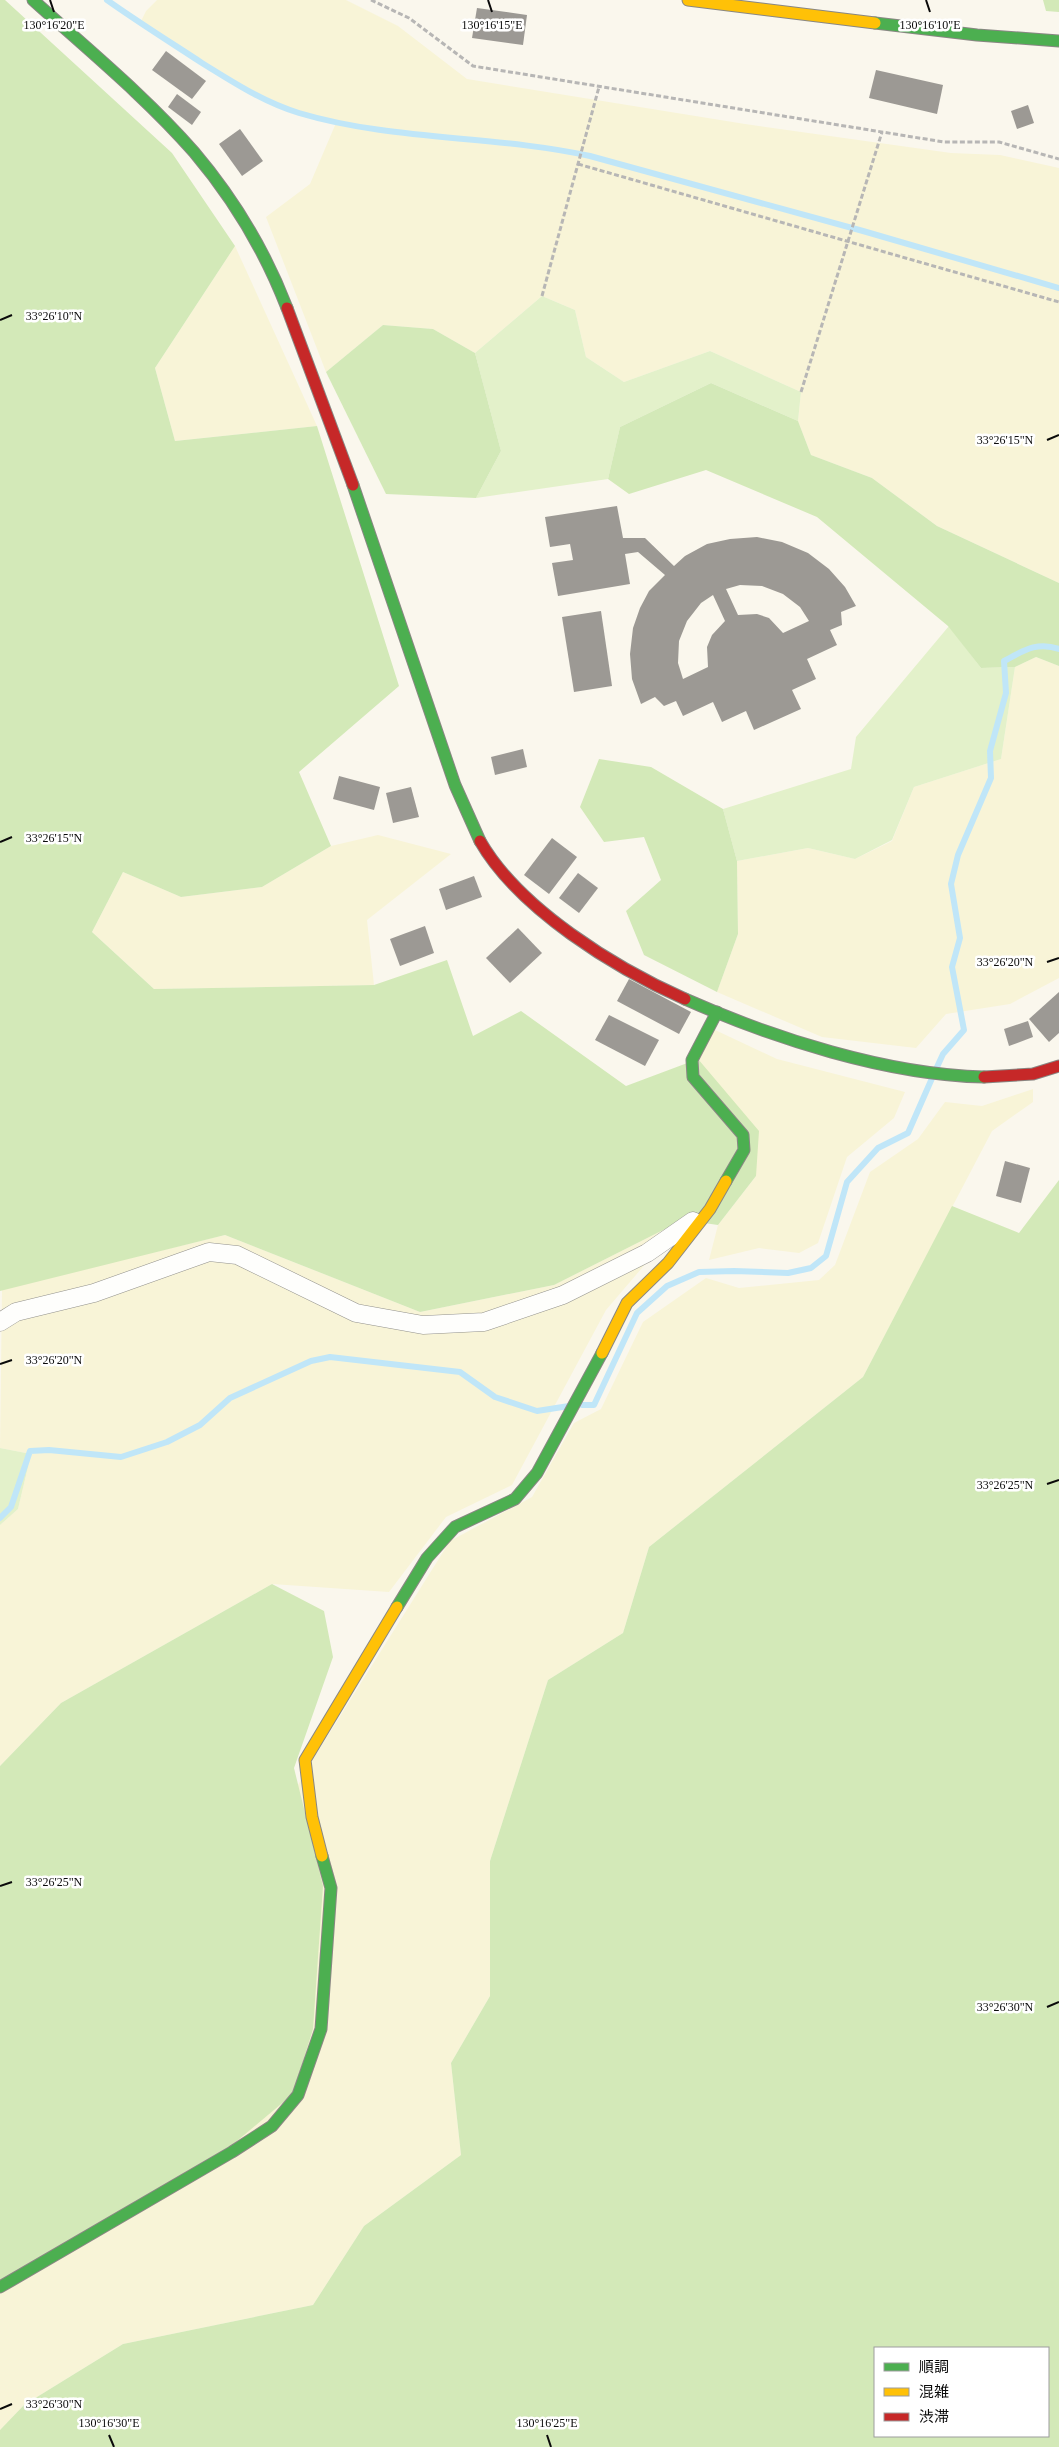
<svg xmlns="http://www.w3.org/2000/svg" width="1059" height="2447" font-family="'Times New Roman','Noto Sans JP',serif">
<rect width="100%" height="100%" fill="#faf7ed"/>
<g fill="#f8f4d7">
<polygon points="157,0 346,0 398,26 467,79 745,124 951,153 1000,155 1059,168 1059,583 937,526 872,478 811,455 798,421 801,392 710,351 624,382 586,357 575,310 542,296 475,353 433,329 383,325 326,372 266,217 310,184 336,123 297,113 255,96 140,23 146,11"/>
<polygon points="235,246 317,426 175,441 155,368"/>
<polygon points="1036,657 1059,666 1059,978 1010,1004 946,1014 916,1048 822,1037 717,992 738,934 737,861 808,848 855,859 892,841 914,787 1001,759 1015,667"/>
<polygon points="378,835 451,854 367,920 374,985 154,989 92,932 123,872 181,897 262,887 331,846"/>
<polygon points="713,1029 777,1059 905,1092 894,1118 847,1157 818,1243 799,1253 759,1248 709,1260 718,1225 756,1176 698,1059"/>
<polygon points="1033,1089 1033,1102 992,1131 863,1377 649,1547 623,1633 548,1680 490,1861 490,1996 451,2063 461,2155 364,2226 313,2305 123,2344 24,2405 0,2430 0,2294 312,1761 450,1541 532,1497 574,1423 601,1409 643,1322 706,1278 739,1288 819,1280 835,1265 870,1172 918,1139 945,1102 982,1106"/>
<polygon points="683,1220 606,1310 512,1485 446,1517 389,1592 272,1584 61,1703 0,1766 0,1525 18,1509 31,1454 0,1448 2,1289 225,1235 420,1312 554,1285"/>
</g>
<g fill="#e3f1ca">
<polygon points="542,296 575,310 586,357 624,382 710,351 801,392 798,421 711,383 620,427 608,479 476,498 501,451 475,353"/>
<polygon points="949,626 981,668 1015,667 1001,759 914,787 892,840 855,859 808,848 737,861 723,809 851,769 856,737"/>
<polygon points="0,1448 31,1454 18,1509 0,1525"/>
</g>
<g fill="#d3e9b8" fill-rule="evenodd">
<polygon points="0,0 5,0 172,153 235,246 155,368 175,441 317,426 399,686 299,772 331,846 262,887 181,897 123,872 92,932 154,989 374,985 447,960 473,1036 521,1011 626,1086 698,1059 759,1131 756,1176 718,1225 683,1220 554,1285 420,1312 225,1235 0,1291"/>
<polygon points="1043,0 1059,0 1059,12 1046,11"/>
<polygon points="383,325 433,329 475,353 501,451 476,498 386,494 326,372"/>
<polygon points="711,383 798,421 811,455 872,478 937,526 1059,583 1059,666 1036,657 1015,667 981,668 948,626 817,517 706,470 629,494 608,479 620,427"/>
<polygon points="599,759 651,767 723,809 737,861 738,934 717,992 644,955 626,911 661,880 644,837 604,842 580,807"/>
<path d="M1059 1180V2447H0V2430L24 2405 123 2344 313 2305 364 2226 461 2155 451 2063 490 1996V1861L548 1680 623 1633 649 1547 863 1377 952 1206 1019 1233ZM875 2348H1048V2436H875Z"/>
<polygon points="272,1584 324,1611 333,1657 294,1768 323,1886 313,2029 293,2094 225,2151 0,2281 0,1766 61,1703"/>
</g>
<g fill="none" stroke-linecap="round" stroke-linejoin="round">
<g stroke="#c0e6f8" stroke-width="6">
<path d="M107 0C138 22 170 42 202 63 233 82 263 102 299 113 393 141 494 135 590 156L863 231 1059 288"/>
<path d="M937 1067 943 1054 964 1030 952 967 960 938 951 884 958 855 991 778 990 751 1006 693 1004 661C1023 651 1037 641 1059 649"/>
<polyline points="582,1405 594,1405 637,1313 667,1286 699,1272 734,1271 788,1273 811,1268 826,1256 847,1182 878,1148 908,1133 933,1076"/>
<polyline points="0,1518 11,1507 30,1451 49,1450 121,1457 167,1442 200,1425 230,1398 311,1361 330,1357 460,1372 495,1397 537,1411 569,1406"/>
</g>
</g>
<g fill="#9c9994" fill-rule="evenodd">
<polygon points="477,8 527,15 523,45 472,38"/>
<polygon points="166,51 206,81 192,99 152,70"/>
<polygon points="876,70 943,85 937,114 869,98"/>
<polygon points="177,94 201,112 192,125 168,107"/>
<polygon points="1028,105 1034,123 1017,129 1011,111"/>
<polygon points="240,129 263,161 242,176 219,144"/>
<path d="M617 506 623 538H645L674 566 685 556 707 544 730 539 757 537 782 542 808 553 829 569 845 587 856 606 841 612 842 625 830 630 837 645 807 659 816 679 792 690 801 709 754 730 746 711 722 722 713 702 683 716 676 701 664 706 655 697 641 704 632 679 630 654 633 628 640 608 649 591 665 575 638 552 625 554 630 584 558 596 552 563 573 560 570 544 550 547 545 517ZM740 585 762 586 783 594 800 607 809 621 783 633 769 618 757 614 738 615 726 589ZM713 595 725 621 712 635 707 647 708 667 683 679 678 663 679 641 687 621 701 603Z"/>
<polygon points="601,611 612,686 574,692 562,617"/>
<polygon points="523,749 527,767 495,775 491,757"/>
<polygon points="339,776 380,787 374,810 333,799"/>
<polygon points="411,787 419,817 393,823 386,793"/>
<polygon points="552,838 577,857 549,894 524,875"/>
<polygon points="578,873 598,888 579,913 559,898"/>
<polygon points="474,876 482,897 446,910 439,889"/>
<polygon points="425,926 434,953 400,966 390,939"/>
<polygon points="518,928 542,953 510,983 486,958"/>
<polygon points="629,979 691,1012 679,1034 617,1001"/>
<polygon points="1059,992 1059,1033 1049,1042 1029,1019"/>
<polygon points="609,1015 659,1040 645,1066 595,1040"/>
<polygon points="1028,1021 1033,1037 1009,1046 1004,1029"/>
<polygon points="1005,1161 1030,1168 1021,1203 996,1196"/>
</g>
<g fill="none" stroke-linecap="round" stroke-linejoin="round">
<defs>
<polyline id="street" points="0,1322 16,1312 94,1293 209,1252 237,1255 356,1313 423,1325 484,1322 563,1295 647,1253 693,1221"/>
<g id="fast">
<path d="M33 0C87 49 145 96 194 152 233 198 265 251 287 308"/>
<polyline points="875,23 977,35 1059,41"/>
<polyline points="353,485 455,785 480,841"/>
<path d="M685 999C773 1038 887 1075 984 1077"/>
<polyline points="717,1012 692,1060 693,1077 743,1135 744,1150 726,1181"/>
<polyline points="397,1607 427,1558 455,1527 515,1499 537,1473 602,1353"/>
<polyline points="0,2287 232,2152 272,2126 298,2095 321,2029 331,1888 322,1856"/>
</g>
<g id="slow">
<polyline points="688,0 875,23"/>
<polyline points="602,1353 627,1303 668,1263 710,1209 726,1181"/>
<polyline points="322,1856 312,1817 305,1760 397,1607"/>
</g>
<g id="jam">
<polyline points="287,308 353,485"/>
<path d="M480 841C519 909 615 968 685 999"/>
<polyline points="984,1077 1033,1074 1059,1066"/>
</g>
</defs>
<use href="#street" stroke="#92918c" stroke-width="19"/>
<use href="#fast" stroke="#898783" stroke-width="13"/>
<use href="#slow" stroke="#898783" stroke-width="13"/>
<use href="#jam" stroke="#898783" stroke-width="13"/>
<g stroke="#b7b6b5" stroke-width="3" stroke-dasharray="5 2.5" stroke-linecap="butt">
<polyline points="371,0 409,18 473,66 944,142 999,142 1059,159"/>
<polyline points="578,164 1059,302"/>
<polyline points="542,296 599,87"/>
<polyline points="801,392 882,132"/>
</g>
<use href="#street" stroke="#fefefc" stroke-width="18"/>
<use href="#fast" stroke="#4caf50" stroke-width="11"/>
<use href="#slow" stroke="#ffc107" stroke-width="11"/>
<use href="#jam" stroke="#c62828" stroke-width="11"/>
</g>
<path fill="none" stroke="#0a0a0a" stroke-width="2" d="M50 0 54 12M488 0 492 12M926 0 930 12M0 320 12 315M1047 440 1059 435M0 842 12 837M1047 962 1059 958M0 1364 12 1360M1047 1484 1059 1480M0 1886 12 1882M1047 2007 1059 2002M0 2409 12 2404M109 2435 114 2447M547 2435 551 2447"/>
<g font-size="12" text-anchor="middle" fill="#0a0a0a" stroke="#fff" stroke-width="5" stroke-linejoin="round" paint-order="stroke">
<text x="54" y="29">130°16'20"E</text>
<text x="492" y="29">130°16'15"E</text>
<text x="930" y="29">130°16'10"E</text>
<text x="54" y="320">33°26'10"N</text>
<text x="1005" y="444">33°26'15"N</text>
<text x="54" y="842">33°26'15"N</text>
<text x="1005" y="966">33°26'20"N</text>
<text x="54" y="1364">33°26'20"N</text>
<text x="1005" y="1489">33°26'25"N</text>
<text x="54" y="1886">33°26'25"N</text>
<text x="1005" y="2011">33°26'30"N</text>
<text x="54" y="2408">33°26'30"N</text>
<text x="109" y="2427">130°16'30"E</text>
<text x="547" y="2427">130°16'25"E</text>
</g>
<rect x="874" y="2347" width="175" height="90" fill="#ffffff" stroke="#9d9d9d"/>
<rect x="884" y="2363" width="25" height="8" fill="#4caf50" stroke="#9d9d9d"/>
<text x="919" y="2372" font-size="15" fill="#0a0a0a">順調</text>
<rect x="884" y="2388" width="25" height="8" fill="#ffc107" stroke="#9d9d9d"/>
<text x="919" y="2397" font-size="15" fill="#0a0a0a">混雑</text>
<rect x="884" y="2413" width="25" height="8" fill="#c62828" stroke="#9d9d9d"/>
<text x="919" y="2422" font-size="15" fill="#0a0a0a">渋滞</text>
</svg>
